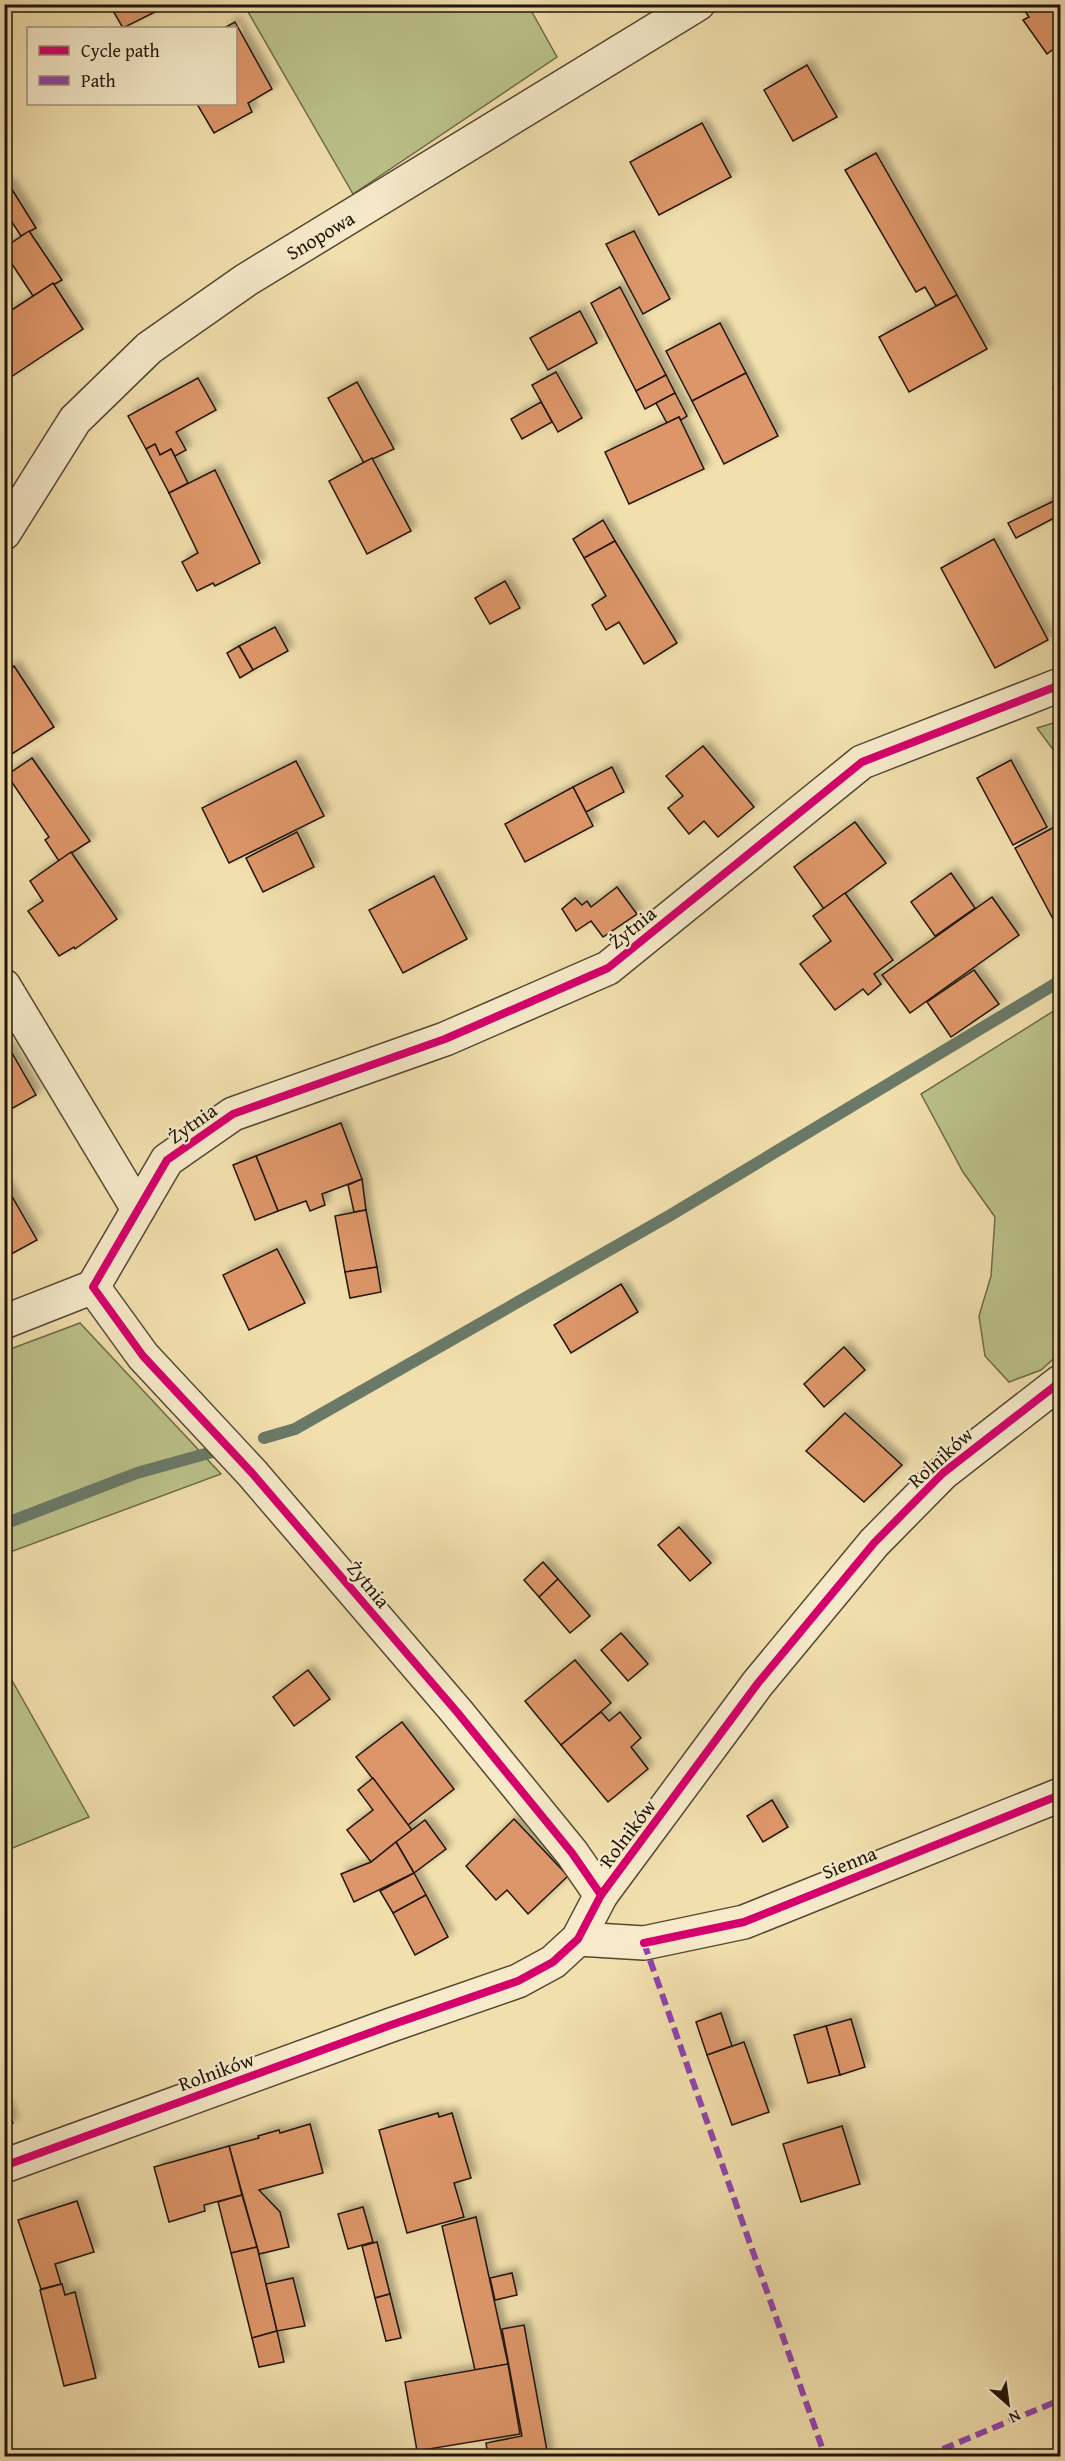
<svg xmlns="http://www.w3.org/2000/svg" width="1065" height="2461" font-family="'Gentium Book Plus',serif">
<defs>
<filter id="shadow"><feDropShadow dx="5.5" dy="-5.5" stdDeviation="3" flood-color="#0004"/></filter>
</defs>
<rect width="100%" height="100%" fill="#f1dfad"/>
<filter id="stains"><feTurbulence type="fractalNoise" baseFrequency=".00333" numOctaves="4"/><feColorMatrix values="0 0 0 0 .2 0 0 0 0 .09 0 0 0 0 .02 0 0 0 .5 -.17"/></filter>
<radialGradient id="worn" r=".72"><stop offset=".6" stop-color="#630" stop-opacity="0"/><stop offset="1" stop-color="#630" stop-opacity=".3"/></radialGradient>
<g fill="#bbc189" stroke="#6e6a48" stroke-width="1.5">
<polygon points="244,5 528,5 557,57 353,194"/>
<polygon points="1060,721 1060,759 1037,728"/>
<polygon points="1060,1007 1060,1353 1041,1370 1009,1382 985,1356 979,1316 991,1276 995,1217 963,1172 921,1094"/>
<polygon points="80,1323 221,1474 5,1554 5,1351"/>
<polygon points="5,1668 89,1817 5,1851 4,1851"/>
</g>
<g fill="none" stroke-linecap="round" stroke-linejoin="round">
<g stroke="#6a7968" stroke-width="12">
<polyline points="264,1438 295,1429 669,1216 1060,981"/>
<polyline points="4,1524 137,1473 216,1451"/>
</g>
</g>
<g fill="#dd9669" stroke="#201408" stroke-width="1.5" filter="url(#shadow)">
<polygon points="109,4 168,4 169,5 123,28"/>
<polygon points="1020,4 1060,4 1060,44 1047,54 1023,20 1029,17"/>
<polygon points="235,22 272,89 248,103 252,112 214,133 197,104 236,104 236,28 224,28"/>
<polygon points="807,65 837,117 793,141 764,90"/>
<polygon points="702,123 731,177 659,215 630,162"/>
<polygon points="876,153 957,295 936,306 925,287 916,292 845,170"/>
<polygon points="8,183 36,228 21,236 4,210 4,185"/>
<polygon points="29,231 62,280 33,296 4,252 4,248"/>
<polygon points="634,231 670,299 643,314 606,244"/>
<polygon points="53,283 83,329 11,377 4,366 4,315"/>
<polygon points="620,287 666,375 636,391 591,303"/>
<polygon points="957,295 987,349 909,392 879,337"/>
<polygon points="580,311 597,343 548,370 530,338"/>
<polygon points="720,323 746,373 692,401 666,351"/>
<polygon points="556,372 582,418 558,432 532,385"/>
<polygon points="746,373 778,436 724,464 692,401"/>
<polygon points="666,375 675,393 645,409 636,391"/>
<polygon points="198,378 216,410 176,432 186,450 175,456 171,449 160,455 155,444 146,449 128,416"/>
<polygon points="357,382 394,449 364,463 328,398"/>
<polygon points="1060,384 1060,401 1053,388"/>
<polygon points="675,393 687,416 681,420 679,417 667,423 656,403"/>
<polygon points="541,402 552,422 522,439 511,419"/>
<polygon points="679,417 704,469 629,504 605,452"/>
<polygon points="155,444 160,455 171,449 188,483 169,493 146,449"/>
<polygon points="372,458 411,531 367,554 329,481"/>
<polygon points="215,470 260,563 215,586 213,583 197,591 182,562 198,553 169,493"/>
<polygon points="1060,498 1060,515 1016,538 1008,523"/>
<polygon points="603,520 615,541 584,558 573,539"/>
<polygon points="994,539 1048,640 995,668 941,568"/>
<polygon points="615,541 677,643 644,664 619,622 606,630 592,605 606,596 584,558"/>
<polygon points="505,581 520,608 490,624 475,598"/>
<polygon points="275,627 288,651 253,670 239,646"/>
<polygon points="239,646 253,670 240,678 227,653"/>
<polygon points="14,666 54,727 4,759 4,672"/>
<polygon points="703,746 754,807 718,837 704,821 689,834 668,808 683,796 666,776"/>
<polygon points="32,758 90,841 59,861 45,840 49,837 7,775"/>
<polygon points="1011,760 1047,827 1013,845 977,778"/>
<polygon points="296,761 324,816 229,863 202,808"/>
<polygon points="612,767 624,792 586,812 573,787"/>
<polygon points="573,787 593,826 525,862 505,824"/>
<polygon points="855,822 886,863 824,909 794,867"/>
<polygon points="1060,824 1060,932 1015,848"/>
<polygon points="297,832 314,867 263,892 246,858"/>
<polygon points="71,852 117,919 75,949 74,947 59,956 28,911 43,901 30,881"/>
<polygon points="951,873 975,908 935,936 911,902"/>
<polygon points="434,876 467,939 403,973 369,910"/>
<polygon points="617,887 637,914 603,937 591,921 576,931 562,909 575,898 582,905 587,901 591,907"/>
<polygon points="845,893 893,960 874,974 881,984 868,995 863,989 835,1010 800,964 831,941 813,916"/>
<polygon points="992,897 1019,935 910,1013 882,975"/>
<polygon points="974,970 999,1004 951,1037 927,1002"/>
<polygon points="8,1046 36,1095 4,1113 4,1048"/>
<polygon points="341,1123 362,1179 322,1194 325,1205 310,1211 306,1201 278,1211 256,1156"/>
<polygon points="256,1156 278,1211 255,1220 233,1165"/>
<polygon points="362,1179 366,1210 354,1212 348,1185"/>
<polygon points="6,1186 37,1240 4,1258 4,1187"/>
<polygon points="366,1210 377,1267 345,1272 335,1216"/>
<polygon points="277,1249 305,1303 249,1330 223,1275"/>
<polygon points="377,1267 381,1292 350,1298 345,1272"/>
<polygon points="621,1284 638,1312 571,1353 554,1325"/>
<polygon points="844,1347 865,1370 824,1407 804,1384"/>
<polygon points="845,1413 902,1465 864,1502 806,1451"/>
<polygon points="679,1527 711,1563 690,1581 658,1545"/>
<polygon points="543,1562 558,1579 539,1597 524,1580"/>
<polygon points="558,1579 590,1616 570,1633 539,1597"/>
<polygon points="621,1633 648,1664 628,1681 601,1650"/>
<polygon points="575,1660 611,1703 561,1745 525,1701"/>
<polygon points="308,1670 330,1699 294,1726 273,1697"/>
<polygon points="601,1712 609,1721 620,1712 641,1738 631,1747 648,1769 608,1802 561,1745"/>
<polygon points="402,1722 454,1789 408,1825 356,1757"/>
<polygon points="373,1778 412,1830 371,1862 347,1830 373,1810 358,1790"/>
<polygon points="772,1800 788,1827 763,1842 747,1816"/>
<polygon points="514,1819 568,1876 528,1914 507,1890 496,1900 466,1866"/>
<polygon points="425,1820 446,1849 414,1873 396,1842"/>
<polygon points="396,1842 414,1873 354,1902 341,1874 371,1862"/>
<polygon points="414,1873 426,1895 393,1913 380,1891"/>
<polygon points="426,1895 448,1937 415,1955 393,1913"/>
<polygon points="721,2013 732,2046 707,2055 696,2022"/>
<polygon points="851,2019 865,2067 840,2075 826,2026"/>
<polygon points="826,2026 840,2075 808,2083 794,2035"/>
<polygon points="744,2042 769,2112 732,2125 707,2055"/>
<polygon points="4,2102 13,2123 4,2127"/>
<polygon points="438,2113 439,2117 452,2113 471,2178 454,2183 464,2217 407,2233 379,2130"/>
<polygon points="310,2124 323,2173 259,2190 280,2212 289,2247 259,2254 229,2146 259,2138 258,2136 279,2130 280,2133"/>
<polygon points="842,2126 860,2184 801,2202 783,2144"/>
<polygon points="229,2146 242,2195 204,2205 205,2211 169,2222 154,2167"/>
<polygon points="242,2195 257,2247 231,2253 218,2202"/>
<polygon points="77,2201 94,2252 55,2264 61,2284 41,2289 18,2220"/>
<polygon points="363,2207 373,2242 348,2249 338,2214"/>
<polygon points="476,2217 508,2364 475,2370 442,2226"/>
<polygon points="377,2242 390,2294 375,2298 362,2246"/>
<polygon points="257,2247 277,2331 252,2338 231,2253"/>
<polygon points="512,2273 517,2295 495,2300 490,2278"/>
<polygon points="293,2278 305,2326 277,2331 266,2284"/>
<polygon points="62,2284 65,2295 75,2292 96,2378 64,2386 40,2290"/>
<polygon points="390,2294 401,2338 386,2341 375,2298"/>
<polygon points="524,2325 548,2456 488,2456 486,2443 522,2436 502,2329"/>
<polygon points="277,2331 284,2362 259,2367 252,2338"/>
<polygon points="508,2364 520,2434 417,2451 405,2382"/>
</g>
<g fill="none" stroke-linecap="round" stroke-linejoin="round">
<defs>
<g id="minor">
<polyline points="4,533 75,420 149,348 246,280 698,4"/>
<polyline points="4,986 138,1209"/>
<polyline points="4,1322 93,1287"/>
<polyline points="601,1895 572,1853 457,1712 252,1473 143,1356 93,1287 167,1160 233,1114 445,1039 608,968 862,762 1060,685"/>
<polyline points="578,1939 644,1943 744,1922 1060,1795"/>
<polyline points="4,2166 391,2025 518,1981 553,1962 578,1939 601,1895 758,1683 874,1543 943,1473 1060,1382"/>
</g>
</defs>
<use href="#minor" stroke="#544731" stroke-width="36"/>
<use href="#minor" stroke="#f6eaca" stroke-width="33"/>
<g stroke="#8e44ad" stroke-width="6" stroke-dasharray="12 6" stroke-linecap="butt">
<polyline points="644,1943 825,2456"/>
<polyline points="926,2456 1060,2400"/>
</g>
<defs>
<g id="cycleway">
<polyline points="601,1895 572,1853 457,1712 252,1473 143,1356 93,1287 167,1160 233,1114 445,1039 608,968 862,762 1060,685"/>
<polyline points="644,1943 744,1922 1060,1795"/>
<polyline points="4,2166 391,2025 518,1981 553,1962 578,1939 601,1895 758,1683 874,1543 943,1473 1060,1382"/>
</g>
</defs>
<use href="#cycleway" stroke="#f6eaca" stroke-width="11"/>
<use href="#cycleway" stroke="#d6006c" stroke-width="8"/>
</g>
<g text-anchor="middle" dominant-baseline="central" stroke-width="4.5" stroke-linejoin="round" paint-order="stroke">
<g font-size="20" fill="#201408" stroke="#f6eaca">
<text transform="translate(320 235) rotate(-31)">Snopowa</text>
<text transform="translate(632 927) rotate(-39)">Żytnia</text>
<text transform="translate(192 1123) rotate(-35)">Żytnia</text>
<text transform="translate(940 1457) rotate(-42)">Rolników</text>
<text transform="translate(369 1584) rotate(50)">Żytnia</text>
<text transform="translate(627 1833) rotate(-53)">Rolników</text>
<text transform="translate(849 1862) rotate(-22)">Sienna</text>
<text transform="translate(216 2071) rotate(-20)">Rolników</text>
</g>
</g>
<rect width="1065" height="2461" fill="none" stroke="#f1dfad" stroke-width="24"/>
<rect x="6" y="6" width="1053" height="2449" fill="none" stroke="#201408" stroke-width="3"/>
<rect x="12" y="12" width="1041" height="2437" fill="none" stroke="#201408" stroke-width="1.5"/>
<rect x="27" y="27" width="210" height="78" fill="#f6eaca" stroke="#a0947c" stroke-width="1.5"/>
<rect x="39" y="46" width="30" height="9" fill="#d6006c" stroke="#a0947c" stroke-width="1.5"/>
<text x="81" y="57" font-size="18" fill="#201408">Cycle path</text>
<rect x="39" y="76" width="30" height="9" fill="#8e44ad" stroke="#a0947c" stroke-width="1.5"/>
<text x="81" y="87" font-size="18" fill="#201408">Path</text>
<g transform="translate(1008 2404) rotate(152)" stroke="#f6eaca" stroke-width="4.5" paint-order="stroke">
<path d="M0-4.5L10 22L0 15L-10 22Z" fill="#201408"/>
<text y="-9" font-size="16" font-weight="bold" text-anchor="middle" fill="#201408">N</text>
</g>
<rect width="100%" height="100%" filter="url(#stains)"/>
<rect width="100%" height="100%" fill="url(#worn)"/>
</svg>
